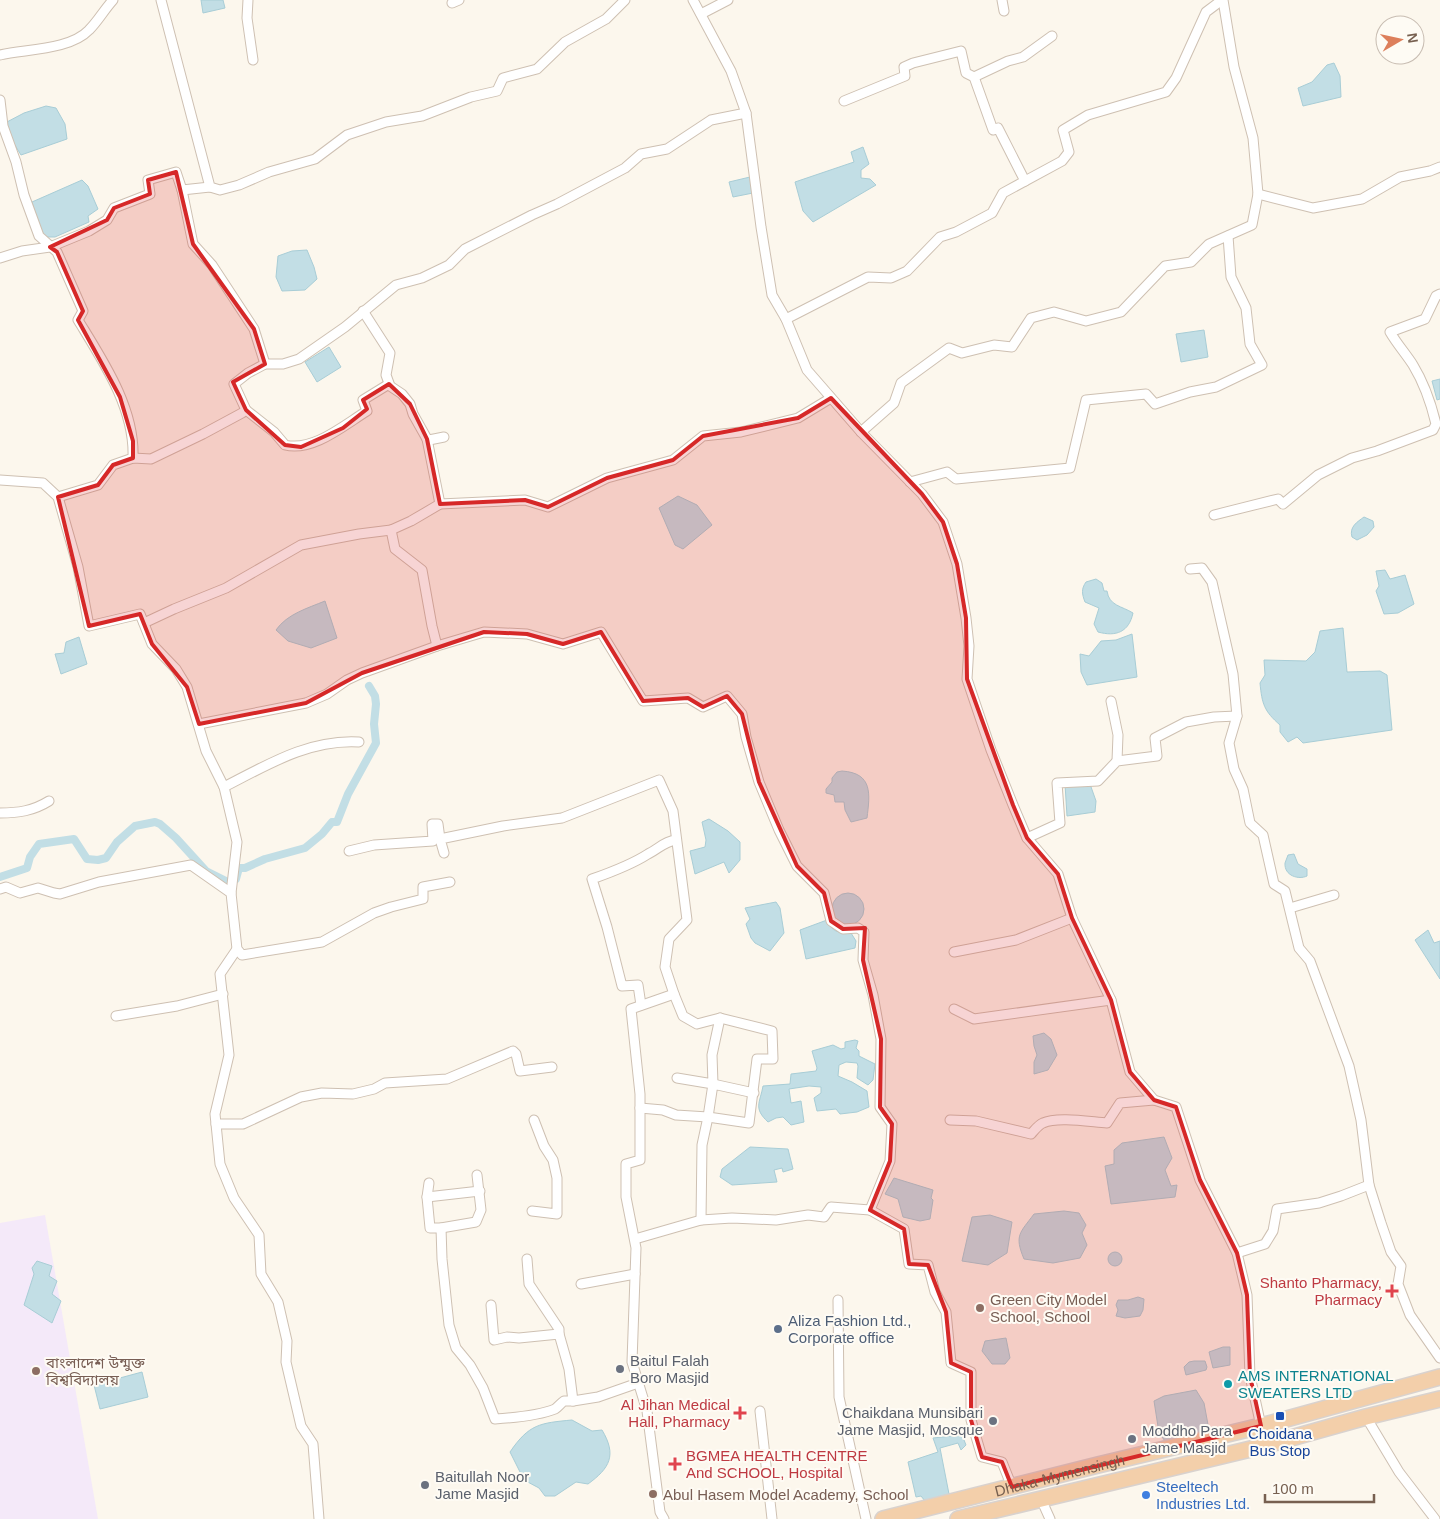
<svg xmlns="http://www.w3.org/2000/svg" width="1440" height="1519" font-family="Helvetica,'Noto Sans Bengali',sans-serif">
<rect width="100%" height="100%" fill="#fcf7ed"/>
<polygon fill="#f4e9f9" points="45,1215 98,1519 0,1519 0,1223"/>
<g fill="#c2dee5" stroke="#a8cdd6">
<polygon points="201,0 223,0 225,8 203,13"/>
<polygon points="1334,63 1340,76 1341,97 1303,106 1298,88 1312,82 1327,65"/>
<polygon points="46,106 56,108 65,124 67,139 21,155 13,142 5,123 24,113"/>
<polygon points="863,147 869,164 861,170 861,178 870,179 876,185 813,222 803,211 795,182 854,162 851,152"/>
<polygon points="750,177 753,193 733,197 729,182"/>
<polygon points="82,180 88,186 98,209 88,216 89,222 55,237 45,237 38,224 32,202"/>
<polygon points="307,250 314,267 317,279 305,290 282,291 276,277 278,256 292,251"/>
<polygon points="1204,330 1208,357 1181,362 1176,334"/>
<polygon points="329,347 341,367 317,382 305,362"/>
<polygon points="1440,379 1440,399 1437,400 1432,381"/>
<polygon points="678,496 697,505 712,525 683,549 675,545 659,508"/>
<path d="M1364 517 1373 521 1374 527 1367 535 1357 540 1352 537C1349 527 1357 522 1364 517Z"/>
<polygon points="1385,570 1390,579 1405,575 1414,604 1398,613 1384,614 1376,591 1379,586 1376,571"/>
<path d="M1096 579 1102 583 1104 591H1107C1109 606 1122 606 1133 613 1129 632 1116 637 1098 632L1094 624 1099 608 1085 602C1082 594 1081 589 1086 582Z"/>
<path d="M325 601 337 638 311 648 288 641 276 630C287 614 308 608 325 601Z"/>
<path d="M1343 628 1347 672 1380 671 1387 675 1392 730 1303 743 1297 737 1288 742 1280 732V725C1264 711 1262 704 1260 683L1265 675 1264 660 1306 661 1315 652 1320 631Z"/>
<polygon points="1132,634 1137,677 1087,685 1081,672 1080,654 1089,656 1101,641 1116,640"/>
<polygon points="79,637 87,664 61,674 55,654 64,653 66,642"/>
<path d="M842 771C873 773 870 794 867 818L851 822 845 810 844 802H835L834 795 826 793V789L832 782V778L837 772Z"/>
<polygon points="1065,784 1090,784 1096,801 1095,812 1067,816"/>
<polygon points="709,819 728,831 740,842 740,860 729,873 724,862 695,874 690,851 705,847 706,840 702,822"/>
<path d="M1294 854 1298 864 1307 869V876C1299 880 1284 876 1285 863 1286 860 1287 858 1288 855Z"/>
<circle cx="848" cy="909" r="16"/>
<polygon points="776,902 780,908 784,933 770,951 755,943 751,938 746,924 750,919 745,908"/>
<path d="M827 920C832 932 838 933 851 933L856 941 855 948 806 959 800 930Z"/>
<polygon points="1428,930 1434,943 1440,941 1440,979 1415,940"/>
<polygon points="1044,1033 1051,1039 1057,1055 1048,1070 1034,1074 1034,1062 1037,1055 1034,1046 1033,1036"/>
<path d="M855 1040 858 1041 856 1048 859 1051V1056L875 1064 873 1080 868 1085 857 1078 858 1066 857 1063 846 1062 839 1065 838 1076 852 1082 867 1091 869 1107 857 1112 840 1114 836 1109 817 1111 814 1098 821 1093V1087L809 1086 789 1089 791 1103 801 1101 804 1122 791 1125 783 1117 776 1118 768 1122C753 1108 760 1103 763 1086L790 1084 791 1074 816 1071 817 1068 812 1051 833 1045 841 1049 845 1048V1042Z"/>
<polygon points="1164,1137 1172,1158 1165,1170 1171,1186 1177,1185 1175,1197 1111,1204 1105,1166 1114,1164 1114,1150 1122,1143"/>
<polygon points="750,1147 788,1149 793,1169 783,1172 782,1168 774,1170 777,1182 732,1185 720,1177 722,1169"/>
<polygon points="894,1178 933,1190 931,1198 933,1200 930,1219 920,1221 903,1217 898,1199 885,1194"/>
<path d="M1064 1211 1079 1213 1086 1225 1082 1233 1087 1245 1080 1258 1053 1263 1024 1259C1014 1235 1020 1233 1034 1214Z"/>
<polygon points="990,1215 1012,1222 1007,1253 988,1265 962,1261 972,1217"/>
<circle cx="1115" cy="1259" r="7"/>
<polygon points="37,1261 52,1266 49,1276 57,1281 52,1294 61,1301 52,1323 24,1305 34,1274 32,1268"/>
<polygon points="1138,1297 1144,1299 1143,1310 1140,1316 1125,1318 1116,1316 1118,1310 1116,1305 1118,1300 1128,1300"/>
<polygon points="1006,1338 1010,1358 1005,1364 992,1364 982,1351 985,1341"/>
<polygon points="1223,1347 1230,1347 1230,1365 1213,1368 1209,1352"/>
<polygon points="1194,1361 1205,1361 1207,1367 1206,1370 1186,1375 1184,1367 1189,1362"/>
<polygon points="142,1372 148,1397 100,1409 94,1385"/>
<polygon points="1196,1390 1204,1403 1209,1430 1181,1439 1165,1441 1159,1433 1154,1401 1164,1396"/>
<path d="M572 1420 592 1431 602 1430C617 1455 610 1468 588 1484L576 1482 555 1496H545L539 1488 524 1480 510 1452C529 1424 540 1423 572 1420Z"/>
<polygon points="962,1435 966,1445 961,1450 958,1443 940,1448 949,1494 925,1501 921,1496 916,1497 908,1462 938,1452 933,1438"/>
</g>
<g fill="none" stroke-linecap="round" stroke-linejoin="round">
<g stroke="#c2dee5" stroke-width="8">
<polyline points="0,877 27,868 30,857 39,844 74,839 87,859 98,860 106,858 117,842 135,826 155,822 160,824 176,838 206,871 228,882"/>
<polyline points="236,879 239,868 245,868 265,859 305,848 322,834 332,822 337,822 348,794 376,743 374,724 376,704 375,696 369,686"/>
</g>
<defs>
<g id="minor">
<polyline points="161,0 210,187 220,190 239,185 269,172 315,159 347,135 386,122 422,116 471,97 497,91 503,78 537,69 565,42 606,19 625,0"/>
<polyline points="248,0 247,18 253,60"/>
<polyline points="693,0 731,71 746,113 761,227 772,295 786,319 807,370 861,432 922,494 943,522 957,564 966,618 969,646 967,679 991,750 1013,805 1027,838 1058,874 1072,918 1111,1000 1130,1072 1154,1100 1176,1107 1200,1180 1237,1253 1247,1295 1250,1376 1261,1426"/>
<polyline points="1002,0 1004,11"/>
<polyline points="452,3 459,0"/>
<polyline points="701,14 728,0"/>
<path d="M0 55C26 49 70 50 89 30 98 21 104 10 113 0"/>
<polyline points="974,77 1008,61 1023,57 1052,36"/>
<path d="M0 100 3 126 16 162 24 195 39 236 57 252 83 311 78 320C103 361 135 408 133 458"/>
<polyline points="844,101 905,76 904,67 913,63 961,51 966,73 974,77 993,130 998,128 1025,181"/>
<polyline points="210,187 182,190 193,244 212,265 254,329 265,364"/>
<polyline points="1258,194 1313,208 1362,199 1400,177 1430,171 1440,167"/>
<polyline points="0,258 22,251 50,247 89,231 107,220 114,208 150,194 148,180 176,172 182,190"/>
<polyline points="363,311 390,353 386,375 390,386 402,394 410,404 413,414 427,439 429,440 444,437"/>
<polyline points="786,319 868,277 891,278 907,271 940,237 956,232 992,213 1003,193 1062,161 1069,152 1063,130 1088,115 1166,92 1176,78 1206,12 1222,0"/>
<path d="M246 410 274 432 285 445C313 452 344 425 367 411L363 400 389 384"/>
<polyline points="861,432 894,403 901,383 949,348 962,353 994,345 1012,347 1031,318 1054,312 1086,321 1121,312 1165,266 1191,262 1209,244 1252,225 1258,194 1253,138 1234,67 1223,0"/>
<polyline points="427,439 440,504"/>
<polyline points="0,480 43,483 58,497 78,567 89,626 140,614 152,644 176,669 187,687 206,751 224,787 237,842 231,893"/>
<polyline points="910,482 947,472 956,479 1070,468 1086,400 1146,394 1155,404 1190,392 1216,387 1262,365 1250,344 1246,308 1231,277 1228,236"/>
<polyline points="58,497 98,485 113,465 133,458 151,459 203,434 242,413 246,410 234,384 248,373 265,364 283,364 299,359 345,327 396,285 422,278 449,265 465,249 532,215 557,204 625,168 641,154 667,149 711,120 746,113"/>
<path d="M1214 515 1278 499 1283 504 1318 475 1352 458 1377 451 1433 430 1436 424C1431 403 1424 383 1413 365 1406 354 1397 344 1390 332L1425 319 1436 296 1440 294"/>
<polyline points="391,530 395,549 422,570 432,626 437,646 484,632 527,634 563,644 601,632 643,701 688,698 703,707 727,696 742,714 746,737 759,782 779,830 797,866 824,893 831,921 843,929 858,928 864,932 863,960 873,995 881,1039 880,1107 892,1124 890,1161 870,1210 904,1229 909,1264 928,1265 935,1292 946,1312 951,1363 971,1372 971,1420 982,1457 1002,1462 1012,1487"/>
<polyline points="1190,569 1202,568 1212,582 1233,674 1237,716 1229,743 1234,769 1243,789 1250,823 1263,835 1274,884 1285,891 1299,948 1310,961 1349,1066 1361,1120 1369,1185 1381,1223 1391,1252 1401,1266 1398,1284 1410,1315 1440,1358"/>
<polyline points="144,623 174,609 226,588 301,545 359,534 391,530 411,521 440,504 525,500 548,507 607,478 673,460 703,436 741,432 798,418 831,398"/>
<polyline points="1111,701 1118,735 1117,761"/>
<polyline points="199,724 306,703 327,694 347,680 362,673 437,646"/>
<path d="M224 787C267 765 309 739 359 742"/>
<path d="M0 813C18 813 33 811 49 801"/>
<polyline points="1027,838 1060,823 1057,783 1098,781 1117,761 1157,756 1155,738 1186,722 1214,717 1237,716"/>
<polyline points="349,851 374,845 433,841 432,824 438,824 440,839"/>
<polyline points="444,853 440,839 503,826 562,818 659,780 673,811 687,920 669,939 665,967 674,994 631,1009 640,1094 640,1160 626,1164 626,1197 636,1248 632,1362 647,1411 660,1512 664,1519"/>
<polyline points="0,889 6,887 20,893 38,888 54,893 60,894 99,882 191,865 231,893 237,949 242,955 322,942 374,913 391,907 423,899 423,887 450,882"/>
<polyline points="1290,908 1334,895"/>
<polyline points="237,949 220,974 229,1055 215,1114 220,1164 234,1198 259,1235 261,1274 278,1302 287,1341 286,1362 301,1426 313,1444 319,1519"/>
<polyline points="954,952 1016,940 1072,918"/>
<path d="M641 1005 638 985 622 986 607 927 592 879C612 872 631 865 648 854 660 848 663 842 676 840"/>
<polyline points="954,1009 974,1019 1111,1000"/>
<polyline points="116,1016 177,1006 223,994"/>
<polyline points="677,1078 713,1084 712,1055 720,1018"/>
<polyline points="640,1108 663,1110 676,1115 708,1117 749,1123 757,1059 773,1059 772,1031 720,1018 697,1024 683,1016 674,994"/>
<path d="M950 1120 976 1121 1031 1134C1034 1131 1038 1125 1043 1123 1057 1116 1091 1122 1107 1123L1120 1103 1154 1100"/>
<polyline points="216,1124 243,1124 301,1097 322,1093 353,1094 374,1089 385,1083 447,1079 513,1051 516,1054 520,1071 552,1067"/>
<polyline points="429,1183 427,1197 430,1228 441,1228 476,1222 481,1210 477,1175"/>
<polyline points="427,1197 480,1191"/>
<polyline points="532,1211 557,1214 557,1178 553,1160 544,1146 534,1120"/>
<polyline points="701,1220 702,1145 708,1117 713,1084 754,1093"/>
<path d="M441 1228 442 1259 449 1325 456 1348 470 1365 483 1388 495 1419C511 1418 540 1415 555 1409 558 1407 561 1403 564 1401H573L569 1369 559 1334 519 1338 507 1337 494 1340 491 1305"/>
<polyline points="635,1239 701,1220 732,1218 776,1220 808,1215 824,1217 831,1207 870,1210"/>
<polyline points="1237,1253 1265,1244 1273,1231 1277,1209 1319,1203 1341,1196 1369,1185"/>
<polyline points="527,1259 529,1284 559,1329 559,1334"/>
<polyline points="581,1284 635,1274"/>
<polyline points="838,1300 839,1397 866,1519"/>
<polyline points="573,1401 598,1397 638,1383"/>
<polyline points="760,1411 772,1519"/>
<polyline points="1366,1417 1399,1472 1435,1519"/>
<polyline points="1041,1499 1050,1519"/>
</g>
<g id="trunk">
<path id="s1" d="M883 1519 1098 1465 1261 1426 1440 1377"/>
<polyline points="958,1519 1259,1447 1366,1417 1440,1399"/>
</g>
</defs>
<use href="#minor" stroke="#cec0b2" stroke-width="11"/>
<use href="#trunk" stroke="#d9d2ce" stroke-width="18"/>
<use href="#minor" stroke="#fff" stroke-width="9"/>
<use href="#trunk" stroke="#f3cfaa" stroke-width="15"/>
</g>
<path fill="#d62828" fill-opacity="0.2" stroke="#d62828" stroke-width="4" stroke-linejoin="round" d="M176 172 193 244 254 329 265 364 233 382 246 410 285 445 301 447 343 428 367 409 363 400 389 384 410 404 427 439 440 504 525 500 548 507 607 478 673 460 703 436 798 418 831 398 922 494 943 522 957 564 966 618 967 679 1013 805 1027 838 1058 874 1072 918 1111 1000 1130 1072 1154 1100 1176 1107 1200 1180 1237 1253 1247 1295 1250 1376 1261 1426 1012 1487 1002 1462 982 1457 971 1420V1372L951 1363 946 1312 928 1265 909 1264 904 1229 870 1210 890 1161 892 1124 880 1107 881 1039 863 960 865 928 843 929 831 921 824 893 797 866 759 782 742 714 727 696 703 707 688 698 643 701 601 632 563 644 527 634 484 632 362 673 306 703 199 724 187 687 152 644 140 614 89 626 58 497 98 485 113 465 133 458V441L120 397 78 320 83 311 57 252 50 247 107 220 114 208 150 194 148 180Z"/>
<g fill="#e0444e" stroke="#fefbf4" stroke-width="2">
<path d="M1389.5 1283.5h5v5h5v5h-5v5h-5v-5h-5v-5h5z"/>
<path d="M737.5 1405.5h5v5h5v5h-5v5h-5v-5h-5v-5h5z"/>
<path d="M672.5 1456.5h5v5h5v5h-5v5h-5v-5h-5v-5h5z"/>
</g>
<g fill="#8d6e63" stroke="#fefbf4" stroke-width="2">
<circle cx="980" cy="1308" r="5"/>
<circle cx="36" cy="1371" r="5"/>
<circle cx="653" cy="1494" r="5"/>
</g>
<circle fill="#5c6f8a" stroke="#fefbf4" stroke-width="2" cx="778" cy="1329" r="5"/>
<g fill="#6b7280" stroke="#fefbf4" stroke-width="2">
<circle cx="620" cy="1369" r="5"/>
<circle cx="993" cy="1421" r="5"/>
<circle cx="1132" cy="1439" r="5"/>
<circle cx="425" cy="1485" r="5"/>
</g>
<circle fill="#0f9aa8" stroke="#fefbf4" stroke-width="2" cx="1228" cy="1384" r="5"/>
<rect fill="#1a4fb4" stroke="#fefbf4" stroke-width="2" x="1275" y="1411" width="10" height="10" rx="2.5"/>
<circle fill="#3f7fe0" stroke="#fefbf4" stroke-width="2" cx="1146" cy="1495" r="5"/>
<g text-anchor="middle" dominant-baseline="central" stroke-width="4" stroke-linejoin="round" paint-order="stroke">
<g font-size="15" fill="#be3a42" stroke="#fefbf4" text-anchor="end">
<text x="1382" y="1282">Shanto Pharmacy,<tspan x="1382" dy="17">Pharmacy</tspan></text>
<text x="730" y="1404">Al Jihan Medical<tspan x="730" dy="17">Hall, Pharmacy</tspan></text>
<text x="686" y="1455" text-anchor="start">BGMEA HEALTH CENTRE<tspan x="686" dy="17">And SCHOOL, Hospital</tspan></text>
</g>
<g font-size="15" fill="#785e54" stroke="#fefbf4" text-anchor="start">
<text x="990" y="1299">Green City Model<tspan x="990" dy="17">School, School</tspan></text>
<text x="46" y="1362">বাংলাদেশ উন্মুক্ত<tspan x="46" dy="17">বিশ্ববিদ্যালয়</tspan></text>
<text x="663" y="1494">Abul Hasem Model Academy, School</text>
</g>
<g font-size="15" fill="#4e5e75" stroke="#fefbf4" text-anchor="start">
<text x="788" y="1320">Aliza Fashion Ltd.,<tspan x="788" dy="17">Corporate office</tspan></text>
</g>
<g font-size="15" fill="#5b616d" stroke="#fefbf4" text-anchor="start">
<text x="630" y="1360">Baitul Falah<tspan x="630" dy="17">Boro Masjid</tspan></text>
<text x="983" y="1412" text-anchor="end">Chaikdana Munsibari<tspan x="983" dy="17">Jame Masjid, Mosque</tspan></text>
<text x="1142" y="1430">Moddho Para<tspan x="1142" dy="17">Jame Masjid</tspan></text>
<text x="435" y="1476">Baitullah Noor<tspan x="435" dy="17">Jame Masjid</tspan></text>
</g>
<g font-size="15" fill="#0d838f" stroke="#fefbf4" text-anchor="start">
<text x="1238" y="1375">AMS INTERNATIONAL<tspan x="1238" dy="17">SWEATERS LTD</tspan></text>
</g>
<g font-size="15" fill="#164399" stroke="#fefbf4">
<text x="1280" y="1433">Choidana<tspan x="1280" dy="17">Bus Stop</tspan></text>
</g>
<g font-size="15" fill="#776050" stroke="#fefbf4">
<text stroke="none"><textPath href="#s1" startOffset="182">Dhaka-Mymensingh</textPath></text>
</g>
<g font-size="15" fill="#366cbe" stroke="#fefbf4" text-anchor="start">
<text x="1156" y="1486">Steeltech<tspan x="1156" dy="17">Industries Ltd.</tspan></text>
</g>
</g>
<g transform="translate(1400 40) rotate(81)"><circle r="24" fill="#fefbf4" stroke="#c8bdb2"/>
<path d="M0-4L9 19L0 12L-9 19Z" fill="#dd7f5b"/>
<text y="-8" font-size="14" font-weight="bold" text-anchor="middle" fill="#776050">N</text>
</g>
<path d="M1265 1494v8h109v-8" fill="none" stroke="#776050" stroke-width="2.5"/>
<text x="1272" y="1494" font-size="15" fill="#776050" stroke="#fefbf4" stroke-width="4" paint-order="stroke">100 m</text>
</svg>
